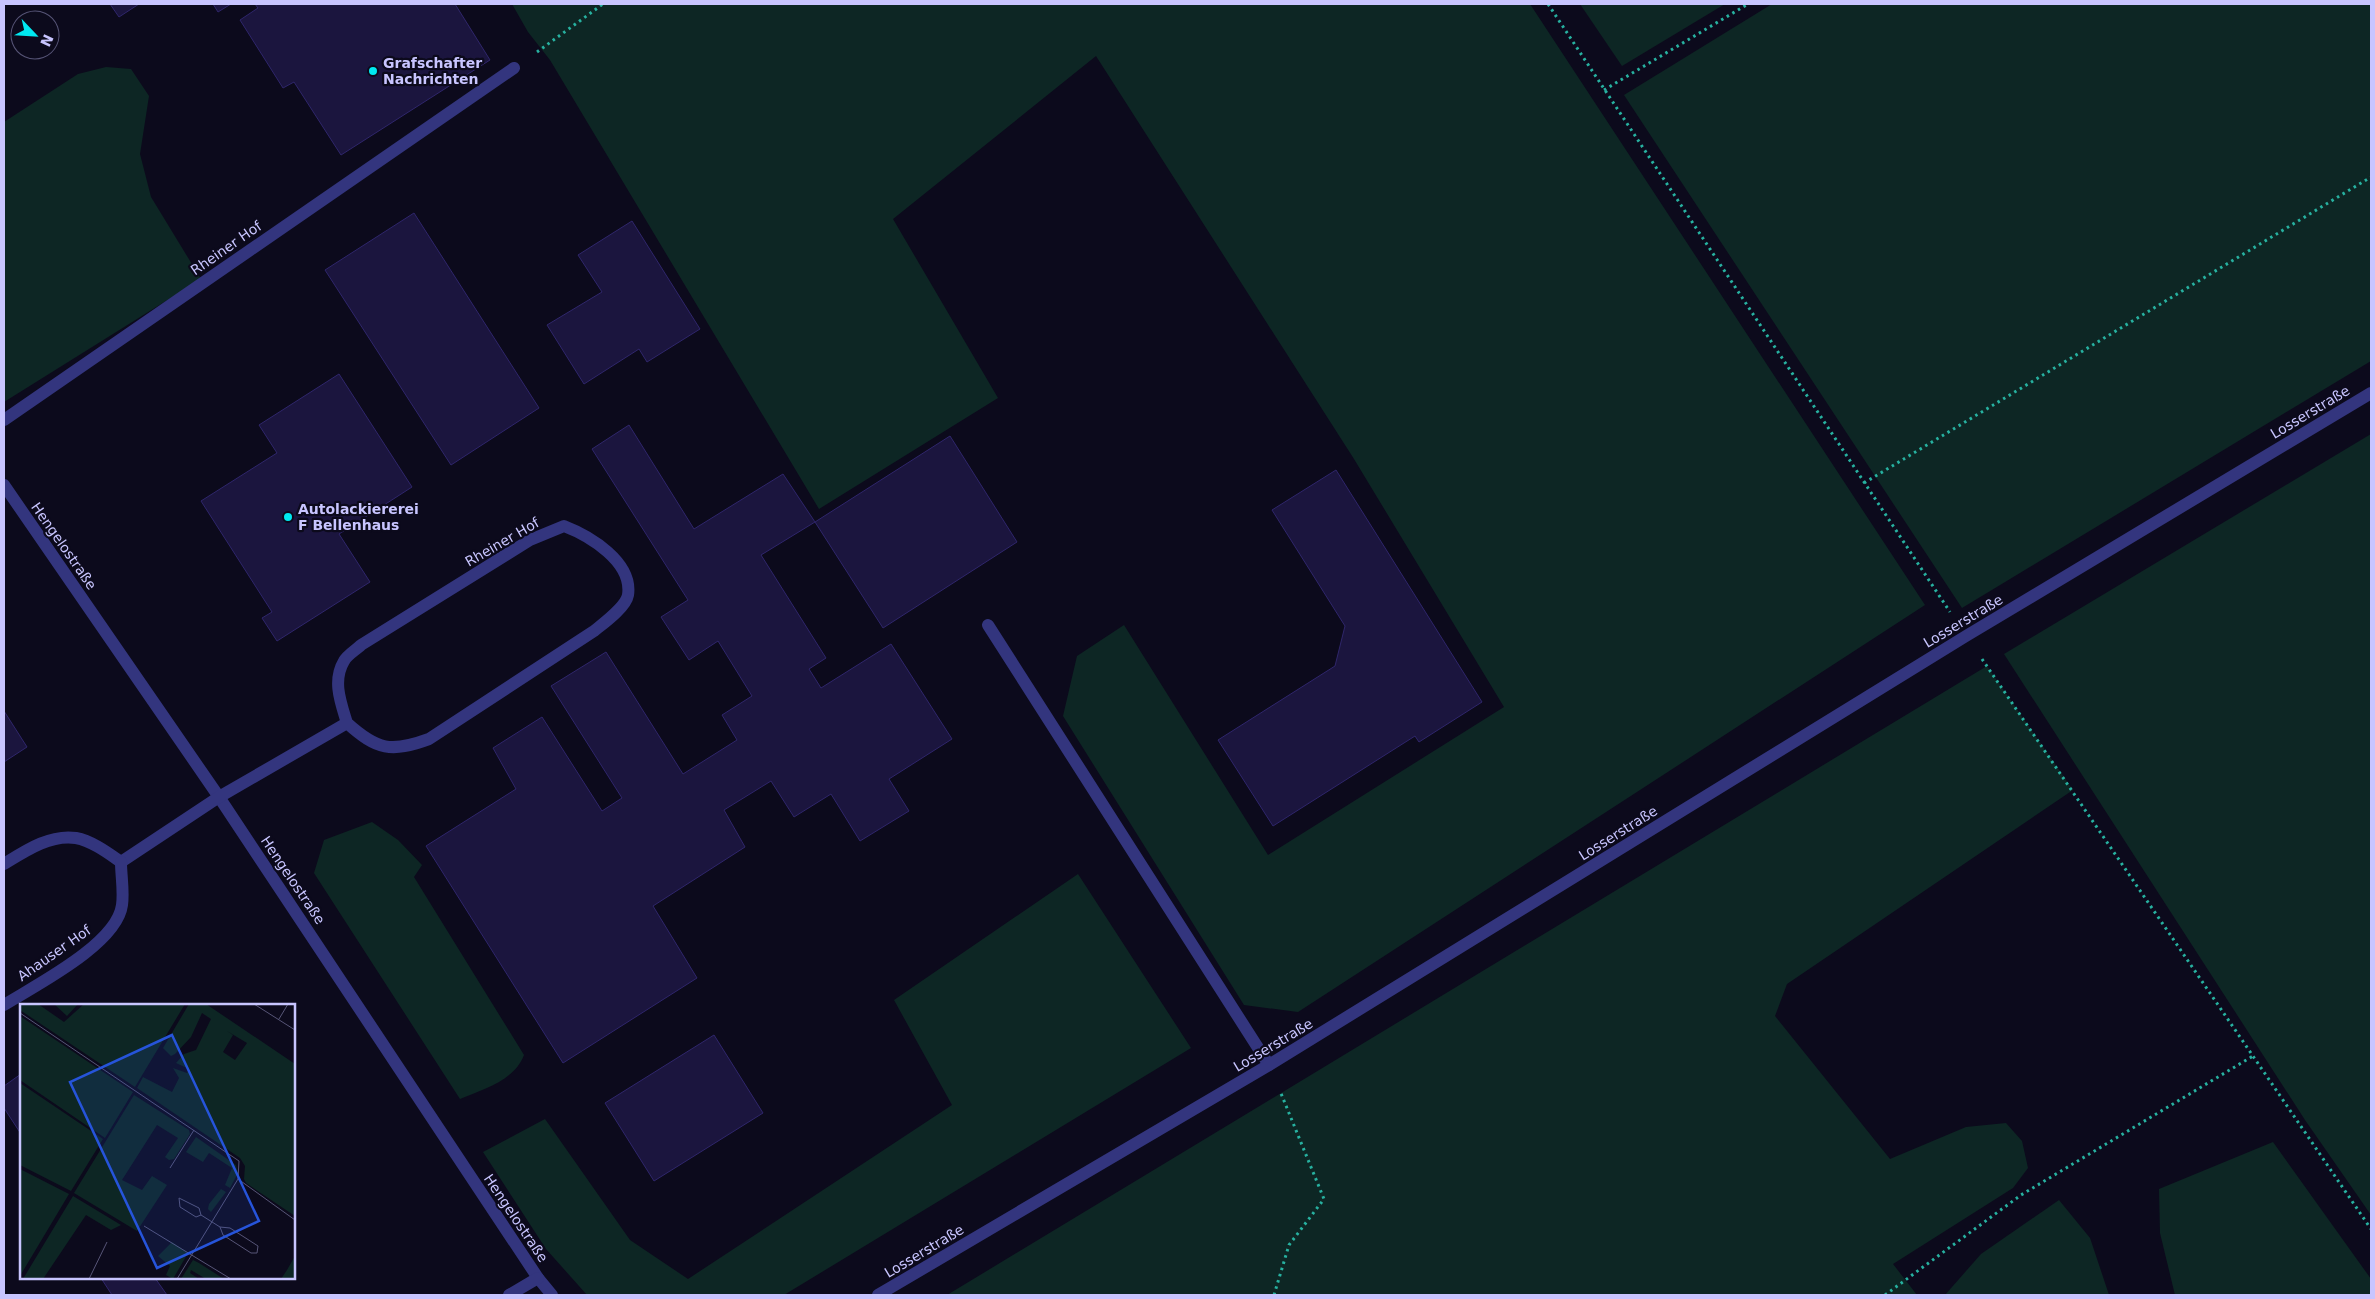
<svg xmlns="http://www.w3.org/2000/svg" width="2375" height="1299" font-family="'DejaVu Sans',sans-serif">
<rect width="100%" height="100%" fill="#0c0a1c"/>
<g fill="#0d2624">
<polygon points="512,4 1530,4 1925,605 1298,1012 1244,1005 1063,716 1077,656 1124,625 1268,855 1504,707 1354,459 1096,56 893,219 998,398 819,509 550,60 528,32"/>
<polygon points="1580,4 1725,4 1622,66"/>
<polygon points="1772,4 2371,4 2371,361 1962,608 1624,95"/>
<polygon points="106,67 131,69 149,96 140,154 151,197 201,279 4,402 4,122 78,74"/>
<polygon points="2371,434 2371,1215 2305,1120 2004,654"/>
<polygon points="1987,666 2073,790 1787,984 1775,1016 1890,1159 1966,1127 2006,1123 2022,1141 2028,1168 2013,1188 1893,1264 1917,1295 947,1295"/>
<path d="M372 822 398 840 422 865 414 877 524 1055C514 1081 483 1089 460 1099L314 873 324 840Z"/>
<polygon points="1078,874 1191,1048 784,1295 587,1295 546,1249 483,1152 545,1119 630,1240 688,1279 952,1105 894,1000"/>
<polygon points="2273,1142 2371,1279 2371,1295 2175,1295 2160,1233 2159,1189"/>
<polygon points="2059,1200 2090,1238 2109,1295 1945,1295 1981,1254"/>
</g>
<g fill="#1b153e" stroke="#2f266b">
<polygon points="110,4 139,4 119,17"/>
<polygon points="213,4 231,4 218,12"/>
<polygon points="255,4 455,4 490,60 341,155 294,82 283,88 240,20 258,8"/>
<polygon points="414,213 539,408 451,465 325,270"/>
<polygon points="632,221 700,329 647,362 639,349 584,384 547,325 602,292 578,255"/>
<polygon points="339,374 412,487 339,534 370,582 277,641 262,618 272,612 201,501 277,453 259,425"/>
<polygon points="629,425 694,529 783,474 815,522 761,555 826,658 809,669 821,688 891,644 952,739 889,779 909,811 860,841 831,794 794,817 771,781 724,810 745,847 653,906 697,978 563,1063 426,846 516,789 493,748 542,717 602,811 622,798 551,686 606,652 683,774 737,740 722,715 752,696 718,641 689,660 661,617 688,600 592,449"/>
<polygon points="950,436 1017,542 883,628 815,522"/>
<polygon points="1336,470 1482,702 1419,742 1415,736 1273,826 1218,740 1335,666 1345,626 1272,510"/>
<polygon points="4,711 27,747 4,762"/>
<polygon points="714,1035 763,1113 654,1181 605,1103"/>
<polygon points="21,1074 21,1134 4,1108 4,1086"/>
<polygon points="101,1278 155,1278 167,1295 112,1295"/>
</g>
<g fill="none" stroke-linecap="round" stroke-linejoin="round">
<g stroke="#27b1a0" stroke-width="3" stroke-dasharray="2.5 4" stroke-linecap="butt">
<polyline points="1548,4 1950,612"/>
<polyline points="537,52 603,4"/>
<polyline points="1604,90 1748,4"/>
<polyline points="1864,483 2371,177"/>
<polyline points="1982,659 2371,1229"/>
<polyline points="1274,1295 1289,1245 1324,1199 1280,1091"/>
<polyline points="1885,1295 2021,1195 2253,1056"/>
</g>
<polyline stroke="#33357e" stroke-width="12" points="988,625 1269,1065"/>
<g stroke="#33357e" stroke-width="12">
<polyline points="4,420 514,68"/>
<polyline points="4,485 219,797 538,1278 552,1295"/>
<path d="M121 862 219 797 347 723C341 703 332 681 344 661 347 655 356 650 361 645L530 540 564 526C590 536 633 562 628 595 626 607 604 623 594 631L429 739C391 753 377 750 347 723"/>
<path d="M4 864C25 851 50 834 76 838 92 841 108 853 121 862"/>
<path d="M4 1005C36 985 117 944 122 905 124 891 121 876 121 862"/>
<polyline points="509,1295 538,1278"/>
<polyline points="878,1295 1269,1065 1966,636 2371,393"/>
</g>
</g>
<g fill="#00e8f0" stroke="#0c0a1c" stroke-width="2">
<circle cx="373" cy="71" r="5"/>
<circle cx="288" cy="517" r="5"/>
</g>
<g text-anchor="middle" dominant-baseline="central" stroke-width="4.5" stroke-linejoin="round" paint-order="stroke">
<g font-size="14" font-weight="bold" fill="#c8c5ff" stroke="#0c0a1c" text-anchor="start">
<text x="383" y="63">Grafschafter<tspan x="383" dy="16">Nachrichten</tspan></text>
<text x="298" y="509">Autolackiererei<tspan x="298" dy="16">F Bellenhaus</tspan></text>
</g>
<g font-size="14" fill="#c8c5ff" stroke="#0c0a1c">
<text transform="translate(226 248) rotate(-35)">Rheiner Hof</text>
<text transform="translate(2310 412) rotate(-31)">Losserstraße</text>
<text transform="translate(502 542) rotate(-30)">Rheiner Hof</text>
<text transform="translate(64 546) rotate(55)">Hengelostraße</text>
<text transform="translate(1963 621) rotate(-31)">Losserstraße</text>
<text transform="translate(1618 833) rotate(-32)">Losserstraße</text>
<text transform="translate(293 880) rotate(56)">Hengelostraße</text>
<text transform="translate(54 953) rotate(-35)">Ahauser Hof</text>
<text transform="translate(1273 1045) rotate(-31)">Losserstraße</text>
<text transform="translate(516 1218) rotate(56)">Hengelostraße</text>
<text transform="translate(924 1251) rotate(-31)">Losserstraße</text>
</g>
</g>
<g transform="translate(20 1004)">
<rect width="275" height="275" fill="#0c0a1c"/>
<path d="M0 0H18L44 18 64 0H165L115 83 0 6ZM34 0H58L47 12ZM169 0H186L275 60V212L226 179 224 175 225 162 220 154 117 84 123 73 152 88 159 74 153 64 167 69 169 65 156 59 164 50 176 46 191 15 182 9 171 33 155 50 151 52 143 44ZM207 27 227 39 215 56 203 48 213 31ZM0 12 113 88 85 134 0 76ZM0 79 83 135 51 187 0 161ZM114 91 169 126 170 130 154 155 149 156 145 153 158 134 137 121 102 176 122 186 132 172 147 181 117 227 54 189ZM176 133 216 161 218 169 210 184 205 181 212 164 189 149 183 158 166 148ZM0 165 49 190 0 272ZM201 185 206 188 191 208 188 205 189 200ZM53 192 101 221 91 226 66 211 23 275H3ZM152 238 168 249 153 275 146 271 150 262 138 252ZM275 252V275H261L267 266ZM173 256 179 259 204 275H186L171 266 170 269 179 275H161Z" fill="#0d2624" fill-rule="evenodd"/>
<path fill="none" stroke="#575577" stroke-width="1" d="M234 0 275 26M0 9 219 157 218 175 157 275M259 15 268 0M150 164 174 126M218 175 275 216M181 211 179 204 159 194 160 203 176 213 181 211 200 223 210 224 238 242 237 249H231L203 231 200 223M124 222 211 275M69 275 87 238"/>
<path fill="#2654da" fill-opacity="0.15" stroke="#2654da" stroke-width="2.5" d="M152 31 239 217 137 264 50 78Z"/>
<rect width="275" height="275" fill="none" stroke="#c8c5ff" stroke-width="2.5"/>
</g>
<rect width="2375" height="1299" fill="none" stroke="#c8c5ff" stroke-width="10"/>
<g transform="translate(35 35) rotate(115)"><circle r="24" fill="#0c0a1c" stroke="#575577"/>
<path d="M0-4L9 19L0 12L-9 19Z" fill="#00e8f0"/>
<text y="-8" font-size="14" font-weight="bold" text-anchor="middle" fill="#c8c5ff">N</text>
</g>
</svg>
